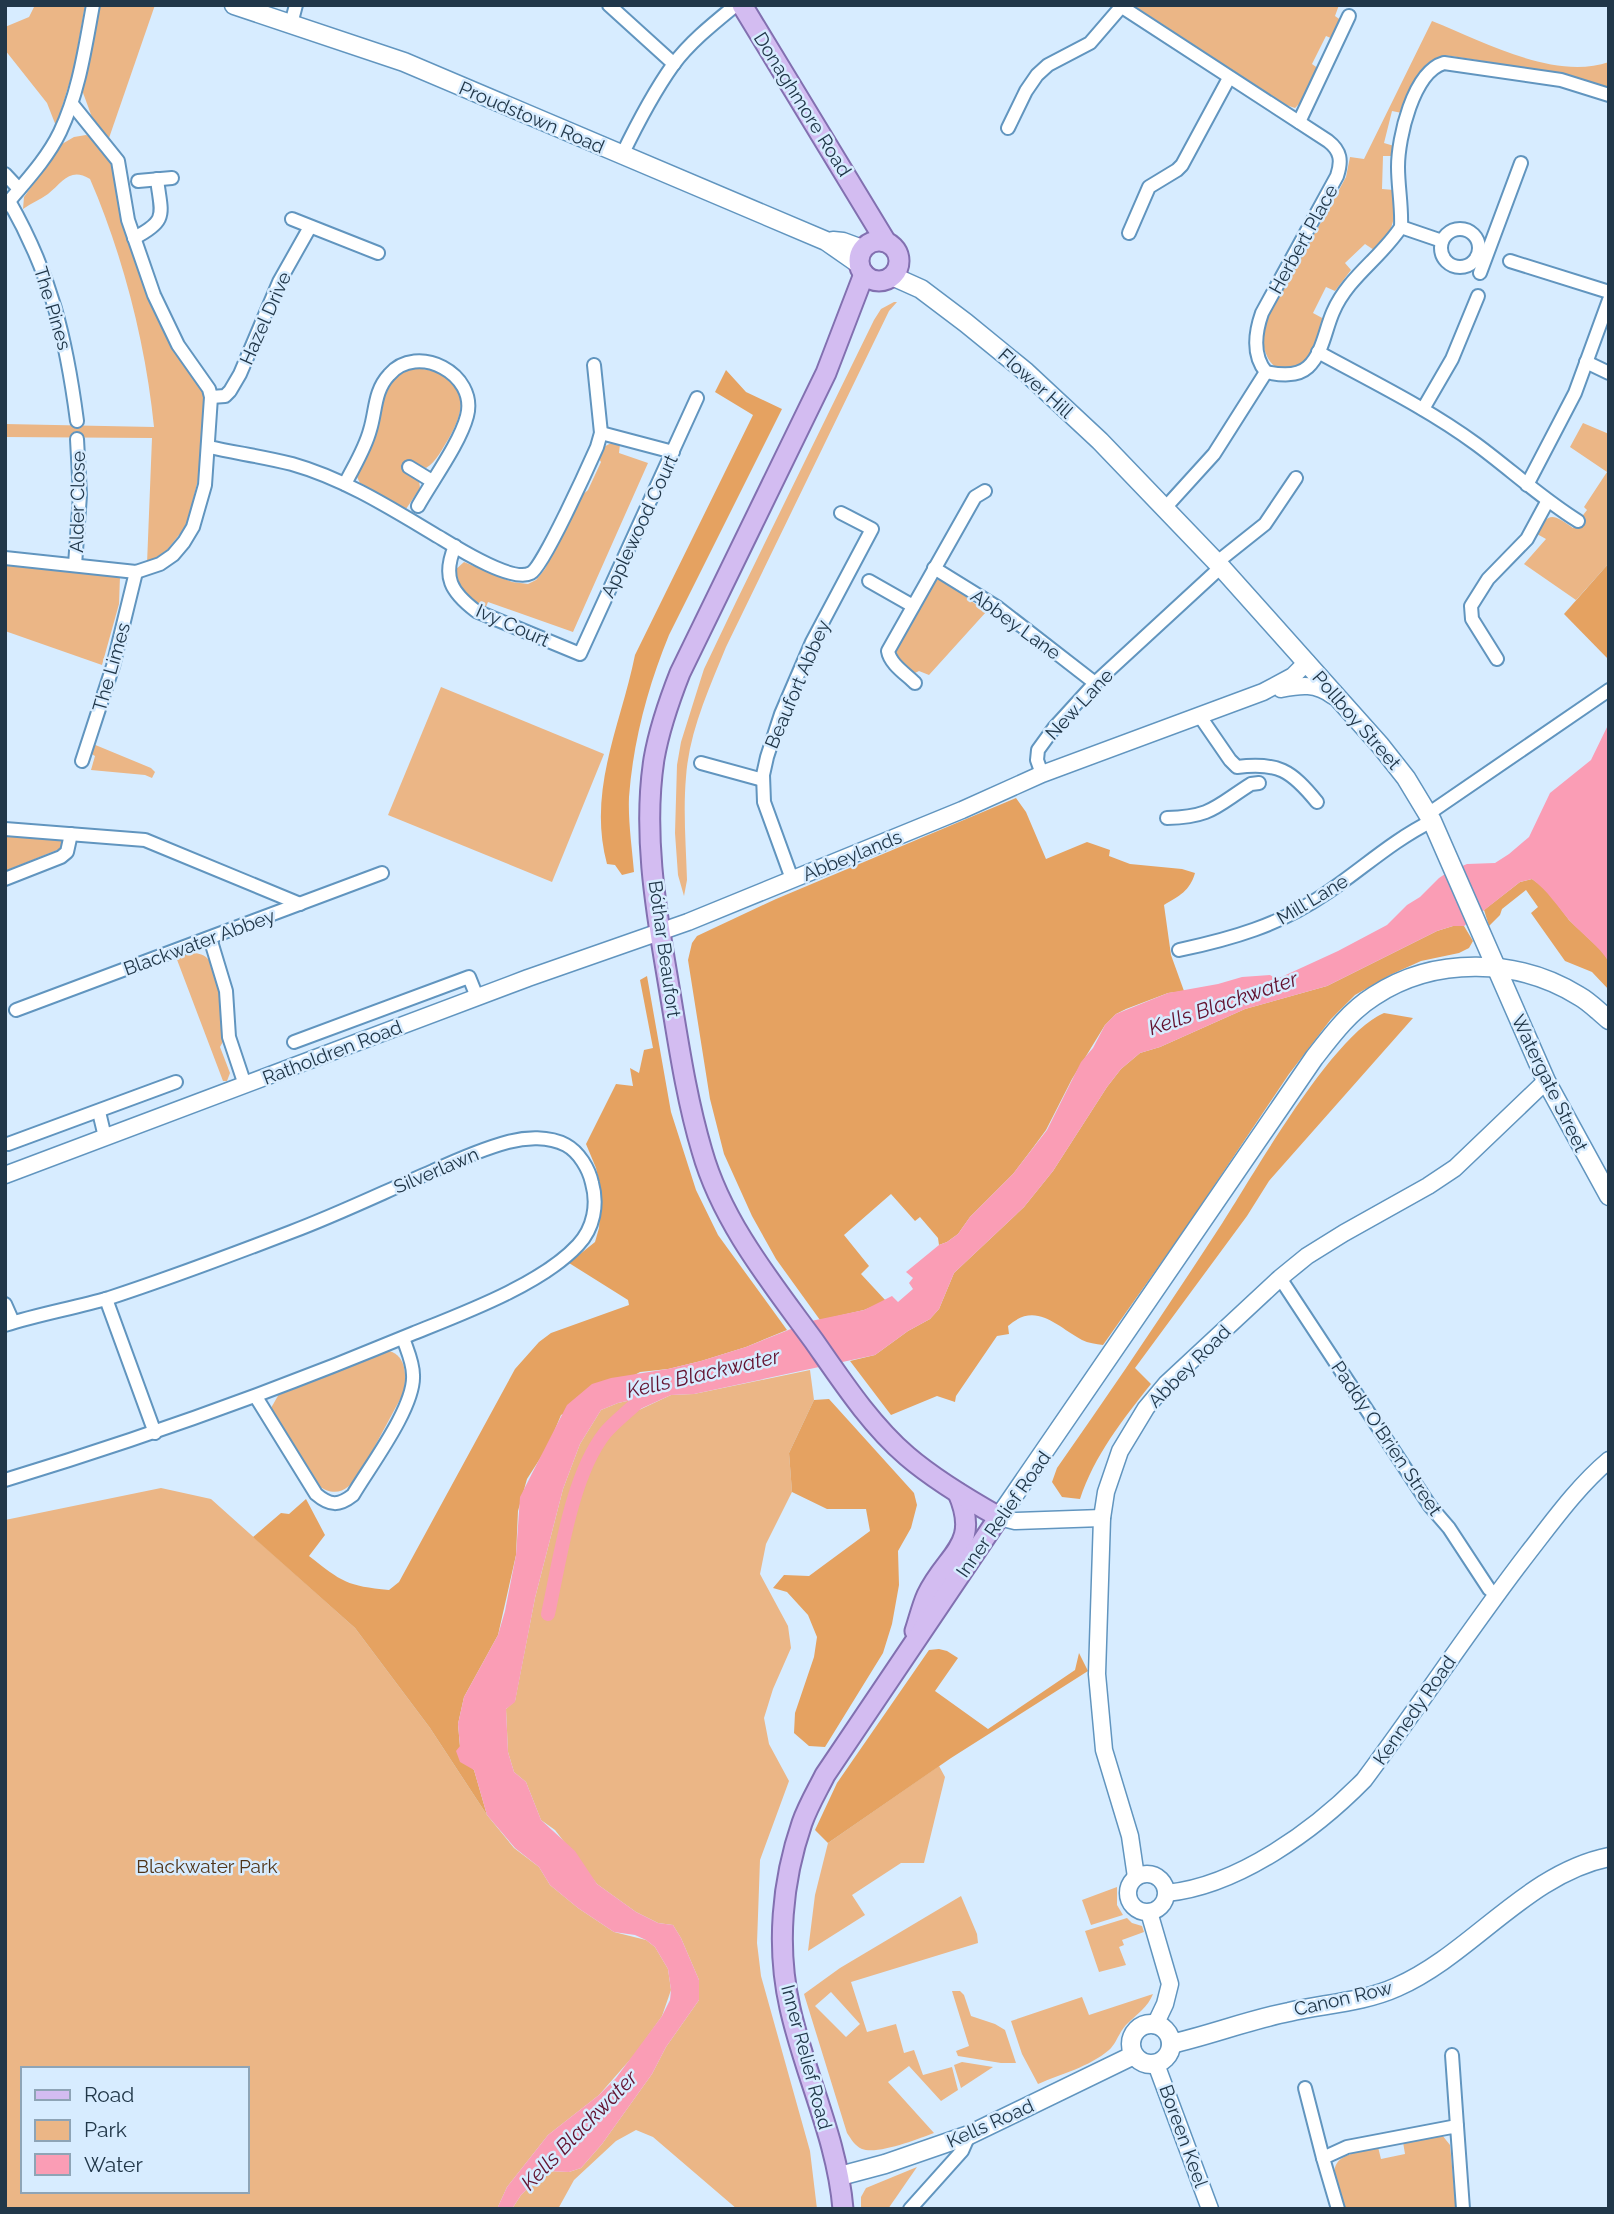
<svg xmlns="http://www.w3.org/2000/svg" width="1614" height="2214" font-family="Raleway,sans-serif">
<rect width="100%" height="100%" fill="#d7ecff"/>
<g fill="#ebb686" fill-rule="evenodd">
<polygon points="35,5 85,5 74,68 56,126 47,103 5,50 5,27 29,17"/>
<polygon points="99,5 155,5 109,138 93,120 82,90"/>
<polygon points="1133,5 1339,5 1335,16 1342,21 1333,39 1326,36 1312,64 1319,69 1304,99 1295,108 1286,105"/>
<path d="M1432 21C1483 41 1554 81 1609 62V87L1560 73 1451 56C1421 53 1410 90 1402 113L1392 111 1384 143 1394 146 1392 156H1383L1382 189 1394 190C1396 214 1395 234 1374 250L1365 244 1345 263 1351 270 1335 291 1326 287 1313 313 1324 319C1320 334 1313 356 1299 366 1278 381 1263 358 1263 338 1263 311 1287 284 1299 261 1315 233 1331 205 1346 177L1350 157 1364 159Z"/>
<path d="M86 135 92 137 113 164 120 214 158 318 184 365 200 384 206 400 201 439V467L187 525 167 550 147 564 152 438 5 437V424L154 427C146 345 123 255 90 179 70 167 63 182 48 194 40 200 31 203 23 209L24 197 62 144 74 137Z"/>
<path d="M894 302H897L889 311 726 647C709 689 689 732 686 777 683 811 686 846 687 880L684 896 678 875 675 833 677 765 681 742 697 691 704 669 736 602 874 320 881 309Z"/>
<path d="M413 368C461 371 473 396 449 438 442 449 437 461 426 468L410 461 419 480 420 488 406 509 360 483 357 477C360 463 369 450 375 436 382 417 378 387 397 373 401 370 408 369 413 368Z"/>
<path d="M1583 423 1609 434V563L1576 600 1524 564 1546 539 1537 534C1548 510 1554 515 1573 528L1587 510 1584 507 1607 472 1570 447Z"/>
<path d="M613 443 620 444 619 453 648 463 573 632 488 602 485 609C463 600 460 593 454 571L464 562 512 582 528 584 536 580 545 569 580 497 588 490 601 462 598 457C601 449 604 445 613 443Z"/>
<polygon points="5,564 120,576 119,604 102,665 5,631"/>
<polygon points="942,579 986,612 929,675 919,671 913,674 895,657 895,653 928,592 937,580"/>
<polygon points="441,687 604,754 552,882 388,815"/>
<polygon points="93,744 151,768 155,772 152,778 145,775 91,770 95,756 90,753"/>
<polygon points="5,834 58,838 63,843 62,848 5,871"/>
<path d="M187 952C195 953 203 953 208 959 222 975 223 1017 225 1038L220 1047 230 1073 227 1081H223L176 957Z"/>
<path d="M389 1351C407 1356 406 1376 404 1392L361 1472C348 1490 337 1499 317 1485L273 1416 271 1408 279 1394 380 1352Z"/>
<polygon points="810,1370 814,1400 789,1453 792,1492 766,1544 760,1574 788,1626 791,1648 773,1689 764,1718 769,1744 789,1781 760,1860 757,1943 761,1976 810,2151 817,2209 737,2209 653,2137 636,2130 616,2141 574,2180 558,2209 512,2209 521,2195 546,2171 569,2172 581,2168 602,2144 652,2074 666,2047 699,2000 699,1980 681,1938 673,1925 658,1923 636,1912 597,1884 555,1830 541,1820 526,1782 514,1772 508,1752 506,1709 515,1701 535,1598 563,1489 580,1444 601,1410 618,1403 632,1400 639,1410 671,1395 694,1394"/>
<path d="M161 1488 211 1499 355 1628 430 1728 487 1815 514 1848 539 1867 550 1885 578 1908 614 1932 646 1940 655 1947 668 1969 671 1990 662 2016 635 2054 599 2095 548 2135 507 2187 497 2209H5V1520ZM23 2069H247V2191H23Z"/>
<polygon points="939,1766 945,1777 924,1863 901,1863 852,1895 865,1915 808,1951 815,1895 828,1843"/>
<polygon points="1117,1887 1117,1905 1123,1915 1091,1925 1082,1900"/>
<path d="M961 1896 977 1934 978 1943 851 1982 867 2032 896 2024 904 2053 914 2050 923 2075 952 2067 958 2090 941 2101 909 2066 888 2082 934 2133C918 2139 877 2155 862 2149 855 2146 851 2139 847 2133L804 1994 840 1968ZM831 1992 860 2024 846 2037 815 2006Z"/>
<polygon points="1127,1918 1132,1923 1142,1926 1144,1932 1122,1940 1124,1945 1119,1947 1126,1965 1099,1972 1085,1931"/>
<polygon points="952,1991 960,1991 964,1995 971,2016 995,2024 1005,2030 1016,2063 1001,2063 958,2056 956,2051 969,2046"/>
<path d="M1153 1994C1148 2007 1137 2014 1128 2023 1119 2031 1117 2043 1109 2050 1089 2067 1061 2074 1038 2084L1022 2054 1011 2021 1082 1997 1089 2015Z"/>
<polygon points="962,2062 993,2067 961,2088 954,2065"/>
<path d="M1433 2135H1442L1450 2145 1456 2209H1342C1329 2161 1328 2158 1378 2147L1381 2159 1405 2154 1403 2142Z"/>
<polygon points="917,2167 888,2209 861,2209 861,2197 866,2188"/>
</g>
<g fill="#e5a261">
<path d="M726 370 746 392 782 409 669 635C648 686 633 742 629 797 628 822 632 847 634 872L622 875 615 865 607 864C587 790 621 725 635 655L753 415 715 392Z"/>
<polygon points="1609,563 1609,660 1564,614"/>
<path d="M1016 798 1026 812 1046 859 1087 842 1110 850 1109 856 1130 864 1182 869 1195 873C1190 891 1179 896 1164 905L1171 955 1184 991 1168 993 1126 1009 1116 1014 1105 1025 1072 1079 1046 1130 1032 1149 1013 1174 970 1217 958 1234 947 1242 939 1245 938 1238 920 1217 915 1221 891 1194 844 1235 869 1266 861 1274 886 1301 864 1310 820 1320 776 1259 752 1216 724 1154 710 1099 688 960 692 943 697 936 776 899Z"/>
<polygon points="1532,879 1546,889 1569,920 1603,952 1609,962 1609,990 1592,972 1565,961 1531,913 1538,907 1526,890 1502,909 1500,915 1489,926 1484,910 1520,882"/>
<path d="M1453 926H1464L1473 941 1469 948 1459 953 1421 961 1390 975 1355 995 1331 1019 1289 1074 1187 1226 1103 1345C1096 1344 1088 1343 1082 1340 1056 1326 1036 1301 1008 1326L1009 1334 997 1336 956 1396 955 1402 937 1396 891 1415 850 1361 875 1355 908 1331 930 1319 939 1309 954 1273 1024 1207 1053 1171 1107 1087 1121 1069 1140 1053 1160 1047 1245 1009 1327 986 1437 931Z"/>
<path d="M647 976 671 1112 696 1190 718 1235 787 1330 746 1347 701 1361 668 1369 640 1372 561 1415 548 1446 527 1479 518 1511 516 1555 498 1635 464 1697 458 1724 460 1747 469 1765 474 1770 487 1815 430 1728 355 1628 253 1537 281 1513 289 1514 306 1499 325 1535 309 1556C342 1582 347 1586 389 1590L399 1582 515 1369 539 1342 551 1333 629 1305 628 1300 569 1263 595 1242 599 1228 601 1191 596 1168 586 1144 616 1084 633 1086 630 1068 639 1073 644 1050 653 1048 640 980Z"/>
<path d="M1384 1013 1413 1018 1269 1181 1247 1216 1135 1368 1151 1384C1123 1419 1094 1456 1080 1499L1062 1497 1052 1482 1057 1468C1114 1387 1169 1305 1223 1222 1255 1172 1333 1034 1384 1013Z"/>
<polygon points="829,1399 914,1493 917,1505 911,1528 898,1551 899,1585 892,1624 883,1653 825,1747 809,1746 794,1733 795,1713 814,1657 817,1637 808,1615 787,1592 773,1588 784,1575 809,1576 870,1531 866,1509 827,1509 792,1492 789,1453 814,1400"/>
<polygon points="939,1649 947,1651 958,1658 935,1691 988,1729 1075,1670 1079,1653 1088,1671 951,1758 828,1843 815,1830 837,1783 929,1650"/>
</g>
<path fill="#fa9db5" d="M1609 723V962C1599 946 1583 935 1570 921 1557 906 1548 891 1532 879L1520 882 1464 926H1453L1437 931 1327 986 1245 1009 1160 1047 1140 1053 1121 1069 1107 1087 1053 1171 1024 1207 954 1273 939 1309 930 1319 908 1331 875 1355 694 1394 671 1395 638 1410 632 1400 618 1403 601 1410 580 1444 563 1489 535 1598 515 1702 506 1709 508 1752 514 1772 526 1782 541 1820 575 1851 597 1884 636 1912 658 1923 673 1925 681 1938 699 1980V2000L666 2047 652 2074 602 2144 581 2168 569 2172 546 2171 521 2195 512 2209H497L507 2187 548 2135 599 2095 616 2078 662 2016 670 2000 671 1990 668 1969 655 1947 646 1940 635 1935 614 1932 578 1908 550 1885 539 1867 515 1848 487 1815 474 1770 460 1762 456 1751 460 1746 458 1724 464 1697 498 1635 505 1611 516 1555 520 1497 567 1405 592 1384 611 1378 668 1369 701 1361 746 1347 811 1321 864 1310 892 1296 898 1302 913 1289 909 1283 913 1278 906 1272 939 1245 947 1242 958 1234 970 1217 1013 1174 1047 1130 1081 1062 1093 1048 1105 1025 1116 1014 1168 993 1218 984 1242 977 1270 975 1277 979 1338 951 1387 925 1407 905 1420 897 1439 878 1448 872 1467 864 1495 863 1509 854 1529 837 1550 793 1591 760Z"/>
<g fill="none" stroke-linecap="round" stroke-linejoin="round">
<path stroke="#fa9db5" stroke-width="14" d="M548 1614C560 1560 571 1476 605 1433 618 1418 635 1407 648 1391"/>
<defs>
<g id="minor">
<polyline points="609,5 674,64"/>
<path d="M1119 5 1328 141C1341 151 1342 161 1337 176L1262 313C1255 333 1252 355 1266 372"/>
<polyline points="291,24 296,5"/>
<polyline points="1299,122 1349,16"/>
<polyline points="1008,128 1026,91 1037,75 1048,65 1090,43 1121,7"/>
<path d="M622 155C637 124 653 93 673 65 690 42 714 23 736 5"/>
<polyline points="5,174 19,189"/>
<polyline points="138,181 172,178"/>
<path d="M9 201C51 275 66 337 77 421"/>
<path d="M5 206C25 182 47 159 60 132 79 92 85 48 93 5"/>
<polyline points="292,219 378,253"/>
<polyline points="1401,227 1442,241"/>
<circle cx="1460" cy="248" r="19"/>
<polyline points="1129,233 1149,187 1177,170 1182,165 1229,78"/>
<path d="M134 238C169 220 161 214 157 179"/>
<polyline points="1510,261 1609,292"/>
<polyline points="1480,273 1521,163"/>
<path d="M1318 352C1371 381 1427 408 1476 444 1510 469 1541 498 1578 521"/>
<polyline points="1586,362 1609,373"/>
<path d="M1266 372C1280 375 1297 377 1308 367 1323 353 1325 330 1333 312 1348 277 1381 258 1401 227 1402 206 1398 187 1398 167 1398 138 1413 72 1444 63L1561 80 1609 95"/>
<polyline points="211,397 225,396 230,391 240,374 279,282 310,227"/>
<polyline points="1423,409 1452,359 1478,296"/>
<polyline points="601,433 673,452"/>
<path d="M209 447C236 453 265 457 292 464 345 479 392 509 439 537 457 548 512 583 531 573 543 567 589 465 597 447L601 433 594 365"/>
<polyline points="409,467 432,481"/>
<path d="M345 484C354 466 365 449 370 430 376 411 374 391 389 375 417 342 478 374 467 416 460 443 432 481 418 506"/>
<polyline points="1527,485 1575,393 1609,300"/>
<polyline points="1165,508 1214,454 1266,372"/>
<path d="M455 546C442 577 451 592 476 611L580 654 697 398"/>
<polyline points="5,558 136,572 160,564 173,555 184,542 193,527 205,485 211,397 209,389 178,345 154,295 128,220 118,161 72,104"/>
<polyline points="1216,563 1265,524 1296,478"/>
<polyline points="75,565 80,495 77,439"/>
<polyline points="934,568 997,607 1095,683"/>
<polyline points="869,581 913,606"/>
<polyline points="1497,659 1472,619 1471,606 1488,579 1527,539 1547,502"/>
<path d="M915 683C906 674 890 664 888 651L975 497 985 491"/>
<path d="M1199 715 1230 760 1237 767C1278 762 1291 770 1317 802"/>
<polyline points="82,761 113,666 136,572"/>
<polyline points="701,763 763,780"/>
<polyline points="1042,774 1037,760 1038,750 1054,728 1095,683 1221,567"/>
<polyline points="1428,814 1609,690"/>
<path d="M1167 818C1212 817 1216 806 1251 784L1259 783"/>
<polyline points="5,829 145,840 300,904"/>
<polyline points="5,879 61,857 67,852 71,834"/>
<polyline points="792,879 764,802 763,775 767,757 781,714 812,642 872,529 841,513"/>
<polyline points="210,938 226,991 229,1037 245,1085"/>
<path d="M1179 950C1231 939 1280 925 1325 894 1361 870 1393 840 1432 821"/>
<polyline points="16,1010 382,873"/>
<polyline points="294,1042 469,977 477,997"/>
<polyline points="99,1112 105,1137"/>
<polyline points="8,1144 176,1082"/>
<polyline points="1280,1278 1430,1506 1449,1528 1489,1589 1496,1595"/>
<polyline points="106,1299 155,1433"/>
<polyline points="5,1304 13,1322"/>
<path d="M5 1325C39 1314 75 1308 109 1298 170 1278 231 1255 291 1232 339 1214 386 1191 433 1171 457 1160 482 1149 508 1142 526 1137 549 1136 566 1145 579 1152 589 1169 592 1183 598 1204 594 1228 578 1245 542 1284 464 1313 414 1333 280 1389 144 1438 5 1480"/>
<path d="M256 1397 316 1494C330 1506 339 1506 353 1495 370 1466 415 1407 413 1375 413 1362 407 1350 403 1338"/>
<polyline points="1452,2055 1457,2126"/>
<polyline points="1305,2088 1323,2158"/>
<polyline points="910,2209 962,2151 969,2135"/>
<polyline points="1338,2209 1323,2158 1347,2147 1457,2126 1463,2209"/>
</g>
<g id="tertiary">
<path d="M1281 689C1301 685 1316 683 1333 696"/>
<polyline points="5,1175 528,978 688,922 962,810 1042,774 1263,692 1293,676 1307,662"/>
<polyline points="999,1517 1015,1521 1102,1518"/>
<circle cx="1147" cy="1893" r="19"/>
<polyline points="1136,1877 1130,1836 1104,1750 1097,1674 1102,1518 1106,1492 1120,1451 1146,1408 1166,1384 1280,1278 1307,1256 1344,1233 1428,1186 1455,1168 1546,1081"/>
<path d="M1167 1893C1238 1886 1315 1830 1364 1780 1420 1705 1471 1627 1528 1553 1553 1521 1578 1486 1609 1460"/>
<polyline points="1149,1912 1170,1984 1165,2004 1155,2025"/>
<polyline points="1156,2064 1210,2209"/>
</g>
<g id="secondary">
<polyline points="234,5 404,62 826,241 859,264"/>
<polyline points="833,241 843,242 862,249"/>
<polyline points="892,276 921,289 966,323 1026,372 1100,441 1221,567 1380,745 1406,778 1432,821 1546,1081 1609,1196"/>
<path d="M999 1517 1314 1058C1332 1035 1350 1011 1374 996 1435 956 1518 958 1579 996 1590 1002 1599 1012 1609 1020"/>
<circle cx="1151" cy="2044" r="20"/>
<path d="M1171 2044C1210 2035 1249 2020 1289 2012 1324 2004 1364 2002 1397 1987 1472 1954 1526 1874 1609 1857"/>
<polyline points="840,2176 885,2164 969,2135 1134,2055"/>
</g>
<g id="primary">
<polyline points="742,5 886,242"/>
<circle cx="879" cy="261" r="20"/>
<path d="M915 1631C919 1619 922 1606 927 1595 947 1553 981 1546 958 1493"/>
<path d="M843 2209C837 2138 805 2076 790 2008 776 1947 782 1881 802 1823 808 1806 817 1791 825 1775L999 1517C967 1499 935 1480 907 1456 870 1424 842 1381 814 1341 771 1282 722 1222 702 1151 685 1094 677 1033 667 975 655 905 643 830 654 759 659 730 669 701 680 673L826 373 864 274"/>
</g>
</defs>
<use href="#minor" stroke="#6195bf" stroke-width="16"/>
<use href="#tertiary" stroke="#6195bf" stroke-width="19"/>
<use href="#secondary" stroke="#6195bf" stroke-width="21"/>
<use href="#primary" stroke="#8270b0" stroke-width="23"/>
<use href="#minor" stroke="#fff" stroke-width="12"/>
<use href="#tertiary" stroke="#fff" stroke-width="16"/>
<use href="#secondary" stroke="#fff" stroke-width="18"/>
<use href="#primary" stroke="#d3bcf1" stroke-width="19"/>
</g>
<g text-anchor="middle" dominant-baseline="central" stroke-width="5" stroke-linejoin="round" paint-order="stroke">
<g font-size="19" fill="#213749" stroke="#d7ecff">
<text transform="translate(803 104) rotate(58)">Donaghmore Road</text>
<text transform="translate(532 117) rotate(23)">Proudstown Road</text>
<text transform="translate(1303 239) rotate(-61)">Herbert Place</text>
<text transform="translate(53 308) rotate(73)">The Pines</text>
<text transform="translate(265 318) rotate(-66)">Hazel Drive</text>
<text transform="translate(1036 383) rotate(42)">Flower Hill</text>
<text transform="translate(77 502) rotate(-89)">Alder Close</text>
<text transform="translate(639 526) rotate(-65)">Applewood Court</text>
<text transform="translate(1016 624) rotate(36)">Abbey Lane</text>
<text transform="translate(513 625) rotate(24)">Ivy Court</text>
<text transform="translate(111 667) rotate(-74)">The Limes</text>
<text transform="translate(797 684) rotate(-67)">Beaufort Abbey</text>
<text transform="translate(1079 704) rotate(-47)">New Lane</text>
<text transform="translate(1357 720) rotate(49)">Pollboy Street</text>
<text transform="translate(852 855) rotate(-22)">Abbeylands</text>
<text transform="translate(1312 899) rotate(-31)">Mill Lane</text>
<text transform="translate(199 942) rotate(-20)">Blackwater Abbey</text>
<text transform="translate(665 949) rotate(82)">Bóthar Beaufort</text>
<text transform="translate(332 1052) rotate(-21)">Ratholdren Road</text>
<text transform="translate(1550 1083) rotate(64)">Watergate Street</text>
<text transform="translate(436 1170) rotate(-23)">Silverlawn</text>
<text transform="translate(1189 1366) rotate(-45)">Abbey Road</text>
<text transform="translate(1387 1438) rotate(56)">Paddy O'Brien Street</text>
<text transform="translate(1003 1514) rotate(-55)">Inner Relief Road</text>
<text transform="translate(1414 1710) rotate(-55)">Kennedy Road</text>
<text transform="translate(1343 1998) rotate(-13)">Canon Row</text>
<text transform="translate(807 2057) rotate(75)">Inner Relief Road</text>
<text transform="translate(990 2123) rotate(-24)">Kells Road</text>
<text transform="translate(1184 2136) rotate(70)">Boreen Keel</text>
</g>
<g font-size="19" fill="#503418" stroke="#d7ecff">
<text x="207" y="1866">Blackwater Park</text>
</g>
<g font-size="21" font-style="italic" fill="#631230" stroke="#d7ecff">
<text transform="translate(1223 1003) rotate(-19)">Kells Blackwater</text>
<text transform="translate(703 1373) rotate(-13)">Kells Blackwater</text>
<text transform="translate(579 2130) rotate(-46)">Kells Blackwater</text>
</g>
</g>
<rect width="1614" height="2214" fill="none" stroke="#213749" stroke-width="14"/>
<rect x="21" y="2067" width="228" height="126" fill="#d7ecff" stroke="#8ea4b6" stroke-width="2"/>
<rect x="35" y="2090" width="35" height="10" fill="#d3bcf1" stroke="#8ea4b6" stroke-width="2"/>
<text x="84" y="2102" font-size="21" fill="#213749">Road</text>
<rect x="35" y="2120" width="35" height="21" fill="#ebb686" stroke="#8ea4b6" stroke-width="2"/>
<text x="84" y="2137" font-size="21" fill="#213749">Park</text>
<rect x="35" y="2154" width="35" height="21" fill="#fa9db5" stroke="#8ea4b6" stroke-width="2"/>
<text x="84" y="2172" font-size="21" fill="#213749">Water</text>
</svg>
